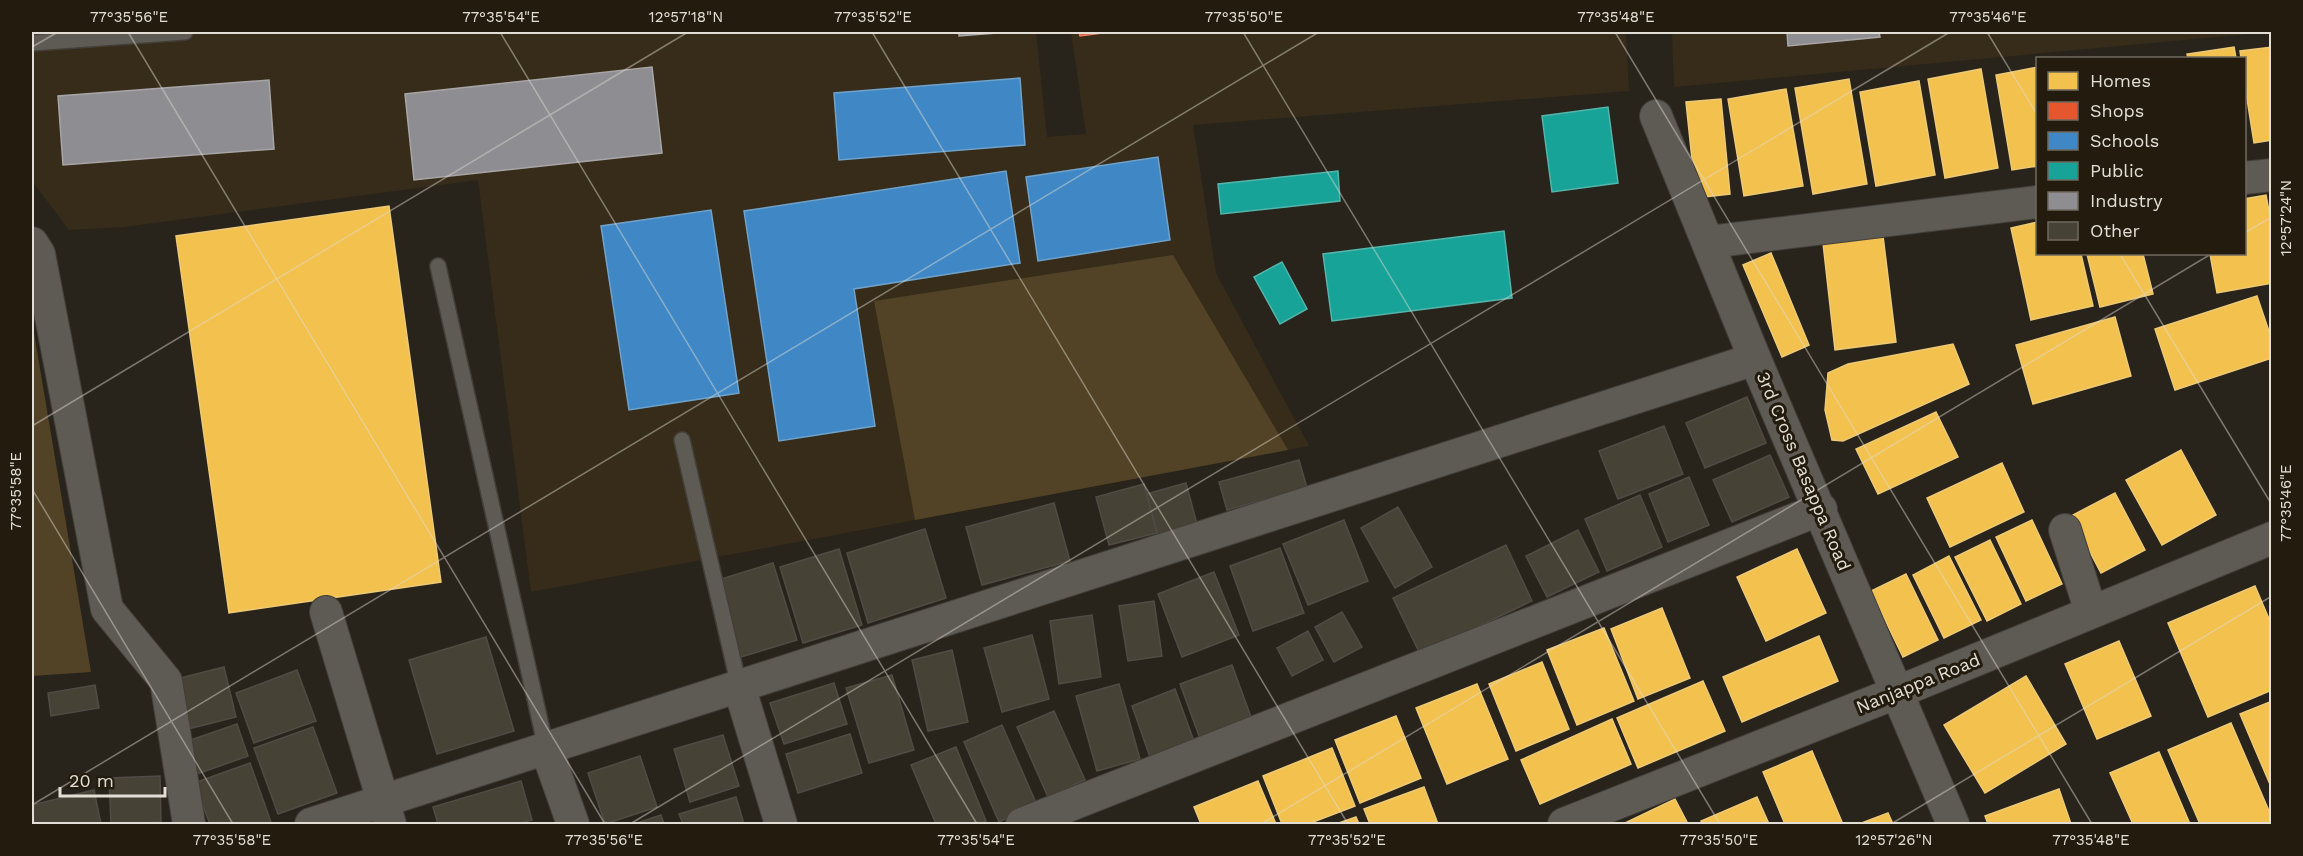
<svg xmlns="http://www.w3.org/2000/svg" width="2303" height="856" font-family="'Work Sans',sans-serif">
<rect width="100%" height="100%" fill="#28241c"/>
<g fill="#362c19">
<polygon points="32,32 1036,32 1047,137 1086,134 1071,32 1626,32 1629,91 1193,125 1216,273 1309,446 531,592 478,180 124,227 69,230 32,181"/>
<polygon points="1672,32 2272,32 1674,87"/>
</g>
<g fill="#524326">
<polygon points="1173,255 1288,450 915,520 874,301"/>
<polygon points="32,321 91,672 32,676"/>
</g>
<g fill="#f2c14e" stroke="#eeca76" stroke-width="1.5">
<polygon points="2234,47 2236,58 2188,58 2187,54"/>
<polygon points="2272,47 2272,140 2254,143 2244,80 2244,58 2241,58 2240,51"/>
<polygon points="2038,67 2038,166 2012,170 1996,75"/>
<polygon points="1981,69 1998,168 1945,178 1928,79"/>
<polygon points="1849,79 1867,184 1813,194 1795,88"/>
<polygon points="1919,81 1935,175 1876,186 1860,92"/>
<polygon points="1786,89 1803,186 1744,196 1728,99"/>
<polygon points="1721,99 1730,194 1696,198 1686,102"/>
<polygon points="2266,195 2272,228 2272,283 2217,293 2210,254 2244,254 2244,199"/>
<polygon points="389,206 441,582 229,613 176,236"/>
<polygon points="2038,222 2038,254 2081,254 2093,306 2031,320 2011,228"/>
<polygon points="1883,236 1896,342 1835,350 1823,243"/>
<polygon points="1771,253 1809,345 1782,357 1743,265"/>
<polygon points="2087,254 2143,254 2153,294 2100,307"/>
<polygon points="2257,296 2272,340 2272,358 2175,390 2155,329"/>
<polygon points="2115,317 2131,376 2033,404 2016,345"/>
<polygon points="1953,344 1969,384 1843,441 1832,440 1825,410 1828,373 1848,364"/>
<polygon points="1936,412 1958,457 1878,494 1856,449"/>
<polygon points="2181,450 2216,515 2162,545 2126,480"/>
<polygon points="2002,463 2024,512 1950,547 1927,498"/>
<polygon points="2115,493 2145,550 2101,573 2071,516"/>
<polygon points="2032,520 2062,584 2026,601 1996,537"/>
<polygon points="1990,540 2021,604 1987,621 1955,557"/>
<polygon points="1797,549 1826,613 1766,641 1737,577"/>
<polygon points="1949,556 1981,620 1944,638 1913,575"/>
<polygon points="1906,574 1938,640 1903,657 1871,591"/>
<polygon points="2255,586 2272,626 2272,690 2208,717 2168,623"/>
<polygon points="1662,608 1690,678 1638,699 1611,629"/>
<polygon points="1604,628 1634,701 1577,725 1547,650"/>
<polygon points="1819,636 1838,681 1742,722 1723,677"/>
<polygon points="2119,641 2151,716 2097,739 2065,664"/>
<polygon points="1542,662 1569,729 1516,751 1489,684"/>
<polygon points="2026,676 2066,744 1985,793 1944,725"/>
<polygon points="1703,681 1725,731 1638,768 1617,718"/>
<polygon points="1477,684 1508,759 1447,784 1416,708"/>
<polygon points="2272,701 2272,789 2240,714"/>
<polygon points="1396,716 1421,778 1360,803 1335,740"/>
<polygon points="1612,719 1631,764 1540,804 1521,760"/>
<polygon points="2231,723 2272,818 2272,824 2200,824 2168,750"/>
<polygon points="1332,748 1355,806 1308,824 1282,824 1263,776"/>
<polygon points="1812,751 1842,822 1836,824 1785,824 1763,772"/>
<polygon points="2159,752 2190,824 2133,824 2110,773"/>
<polygon points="1258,781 1276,824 1201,824 1194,807"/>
<polygon points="1424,787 1438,824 1370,824 1364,809"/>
<polygon points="2059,789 2071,824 1988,824 1985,816"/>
<polygon points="1757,797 1769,824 1703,824 1701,821"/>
<polygon points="1675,799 1688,824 1623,824"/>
<polygon points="1888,813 1893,824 1859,824"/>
<polygon points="1356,817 1359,824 1336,824"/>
</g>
<polygon fill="#e4572e" stroke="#e48060" stroke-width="1.5" points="1079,32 1110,32 1080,36"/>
<g fill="#3f88c5" stroke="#70a2ca" stroke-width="1.5">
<polygon points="1020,78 1025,145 839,160 834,93"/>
<polygon points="1158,157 1170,240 1038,261 1026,177"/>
<polygon points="1006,171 1020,263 854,289 875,426 779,441 744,211"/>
<polygon points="711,210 739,393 629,410 601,226"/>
</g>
<g fill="#17a398" stroke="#54b5aa" stroke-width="1.5">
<polygon points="1608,107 1618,183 1552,192 1542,116"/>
<polygon points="1338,171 1340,201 1221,214 1218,184"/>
<polygon points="1504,231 1512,298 1332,321 1323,254"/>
<polygon points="1282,262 1307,309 1280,324 1254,277"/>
</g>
<g fill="#8d8d92" stroke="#a7a5a6" stroke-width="1.5">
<polygon points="959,32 1010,32 959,36"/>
<polygon points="1787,32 1879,32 1880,37 1788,46"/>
<polygon points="652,67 662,153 414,180 405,94"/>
<polygon points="269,80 274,149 63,165 58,96"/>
</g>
<g fill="#474236" stroke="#504c45" stroke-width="1.5">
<polygon points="1747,397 1766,443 1705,468 1686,423"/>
<polygon points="1664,426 1683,474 1618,499 1599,451"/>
<polygon points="1770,455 1789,497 1732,522 1713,480"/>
<polygon points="1299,460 1307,488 1227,510 1219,482"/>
<polygon points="1689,477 1709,525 1668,542 1649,494"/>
<polygon points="1186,483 1197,524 1158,535 1146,494"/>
<polygon points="1144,484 1157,533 1109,545 1096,497"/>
<polygon points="1640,495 1662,547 1607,571 1585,519"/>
<polygon points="1054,503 1070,561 982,585 966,527"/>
<polygon points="1398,507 1432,567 1395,588 1361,528"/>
<polygon points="1344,520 1368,581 1308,605 1283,544"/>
<polygon points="925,529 946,598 868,623 847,553"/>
<polygon points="1578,530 1599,572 1547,597 1526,556"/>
<polygon points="1506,545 1532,601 1420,654 1393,598"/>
<polygon points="1280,548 1304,613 1253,631 1230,566"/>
<polygon points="839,549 862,625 803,643 780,567"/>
<polygon points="773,563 797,640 741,657 718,580"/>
<polygon points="1214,572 1239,635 1182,657 1158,594"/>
<polygon points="1154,601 1162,656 1128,661 1119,606"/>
<polygon points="1342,612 1362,647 1334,662 1315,627"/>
<polygon points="1092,615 1101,677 1059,684 1050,621"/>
<polygon points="1308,631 1323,660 1292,676 1277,648"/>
<polygon points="1032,635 1049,699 1002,712 984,648"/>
<polygon points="486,637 514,731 437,754 409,660"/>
<polygon points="952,650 968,722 928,731 912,660"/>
<polygon points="1232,665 1254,725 1202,744 1180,684"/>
<polygon points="224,667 236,717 188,729 176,679"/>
<polygon points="297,670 316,721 254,743 236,693"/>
<polygon points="892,675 914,750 869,763 846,688"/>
<polygon points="834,683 847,724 784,744 770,703"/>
<polygon points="1119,684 1140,759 1097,771 1076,696"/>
<polygon points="95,685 99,708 51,716 48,693"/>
<polygon points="1175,689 1194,741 1150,757 1132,706"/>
<polygon points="1054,711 1085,780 1048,797 1017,727"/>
<polygon points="237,724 248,756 197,774 185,742"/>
<polygon points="1002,725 1037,805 999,822 964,742"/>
<polygon points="313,727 337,793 278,814 254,748"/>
<polygon points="850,734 862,773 798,793 786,754"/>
<polygon points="723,735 739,786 690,802 674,749"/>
<polygon points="956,747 986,821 978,824 936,824 911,765"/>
<polygon points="640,756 657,807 605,824 588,773"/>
<polygon points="250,763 271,822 264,824 210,824 194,783"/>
<polygon points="160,776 161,822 111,824 109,778"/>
<polygon points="521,781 532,820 516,824 438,824 433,807"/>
<polygon points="94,790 101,824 35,824 32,805"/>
<polygon points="736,797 744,824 683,824 679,814"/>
<polygon points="661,815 664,824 634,824"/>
</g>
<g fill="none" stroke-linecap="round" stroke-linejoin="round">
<defs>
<g id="lane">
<polyline points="32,43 185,32"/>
<polyline points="438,266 546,748"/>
<polyline points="682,440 739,686"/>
</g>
<g id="street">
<polyline points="1656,116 1755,359 1953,824"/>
<polyline points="2244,178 2272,175"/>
<polyline points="1709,242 2038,202"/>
<polyline points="32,243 39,254 107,609 166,681 189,824"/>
<polyline points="2065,530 2091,612"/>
<polyline points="326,612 390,824"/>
<polyline points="739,686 781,824"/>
<polyline points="546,748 573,824"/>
<polyline points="311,824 1755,359"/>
<polyline points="1022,824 1821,509"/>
<polyline points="1564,824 1898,692 2272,538"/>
</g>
</defs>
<use href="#lane" stroke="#423f39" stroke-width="18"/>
<use href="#street" stroke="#423f39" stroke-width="34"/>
<use href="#lane" stroke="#5e5b55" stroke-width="15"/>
<use href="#street" stroke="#5e5b55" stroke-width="32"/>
</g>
<path fill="none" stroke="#e3ded5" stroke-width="1.5" stroke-opacity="0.45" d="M128 32 605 824M500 32 977 824M872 32 1348 824M1243 32 1720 824M1615 32 2092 824M1987 32 2038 116M32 47 58 32M2244 233 2272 217M2120 254 2272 505M32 426 688 32M32 489 233 824M32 805 1319 32M630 824 1950 32M1261 824 2211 254M1891 824 2272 596"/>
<g text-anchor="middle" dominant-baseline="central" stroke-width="6" stroke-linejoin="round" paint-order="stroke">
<g font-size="18" fill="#e3ded5" stroke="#231b0d">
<text transform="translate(1804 471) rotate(67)">3rd Cross Basappa Road</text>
<text transform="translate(1918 683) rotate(-22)">Nanjappa Road</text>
</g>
</g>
<rect width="2303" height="856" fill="none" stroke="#231b0d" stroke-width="66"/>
<rect x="2036" y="57" width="210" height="198" fill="#231b0d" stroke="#70695d" stroke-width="1.5"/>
<rect x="2048" y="72" width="30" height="18" fill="#f2c14e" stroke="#70695d" stroke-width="1.5"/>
<text x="2090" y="87" font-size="18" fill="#e3ded5">Homes</text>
<rect x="2048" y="102" width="30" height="18" fill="#e4572e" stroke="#70695d" stroke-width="1.5"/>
<text x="2090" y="117" font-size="18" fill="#e3ded5">Shops</text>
<rect x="2048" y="132" width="30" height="18" fill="#3f88c5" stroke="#70695d" stroke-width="1.5"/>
<text x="2090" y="147" font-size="18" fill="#e3ded5">Schools</text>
<rect x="2048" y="162" width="30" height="18" fill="#17a398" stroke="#70695d" stroke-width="1.5"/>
<text x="2090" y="177" font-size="18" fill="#e3ded5">Public</text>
<rect x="2048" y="192" width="30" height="18" fill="#8d8d92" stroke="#70695d" stroke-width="1.5"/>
<text x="2090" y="207" font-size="18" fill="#e3ded5">Industry</text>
<rect x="2048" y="222" width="30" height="18" fill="#474236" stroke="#70695d" stroke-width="1.5"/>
<text x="2090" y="237" font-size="18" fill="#e3ded5">Other</text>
<path d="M60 787v9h105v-9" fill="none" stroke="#e3ded5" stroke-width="3"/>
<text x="69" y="787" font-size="18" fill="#e3ded5" stroke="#231b0d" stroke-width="4.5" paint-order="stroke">20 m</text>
<rect x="33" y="33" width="2237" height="790" fill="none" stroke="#e3ded5" stroke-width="2"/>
<g font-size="15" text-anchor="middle" fill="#e3ded5">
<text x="129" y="22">77°35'56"E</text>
<text x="501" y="22">77°35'54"E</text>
<text x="686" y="22">12°57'18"N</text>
<text x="873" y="22">77°35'52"E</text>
<text x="1244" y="22">77°35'50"E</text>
<text x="1616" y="22">77°35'48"E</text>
<text x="1988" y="22">77°35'46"E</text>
<text transform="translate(2286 218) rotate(-90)" y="5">12°57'24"N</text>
<text transform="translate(16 491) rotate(-90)" y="5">77°35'58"E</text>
<text transform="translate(2286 503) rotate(-90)" y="5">77°35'46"E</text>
<text x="232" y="845">77°35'58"E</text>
<text x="604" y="845">77°35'56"E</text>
<text x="976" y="845">77°35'54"E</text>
<text x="1347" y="845">77°35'52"E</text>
<text x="1719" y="845">77°35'50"E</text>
<text x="1894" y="845">12°57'26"N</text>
<text x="2091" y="845">77°35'48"E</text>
</g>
</svg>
